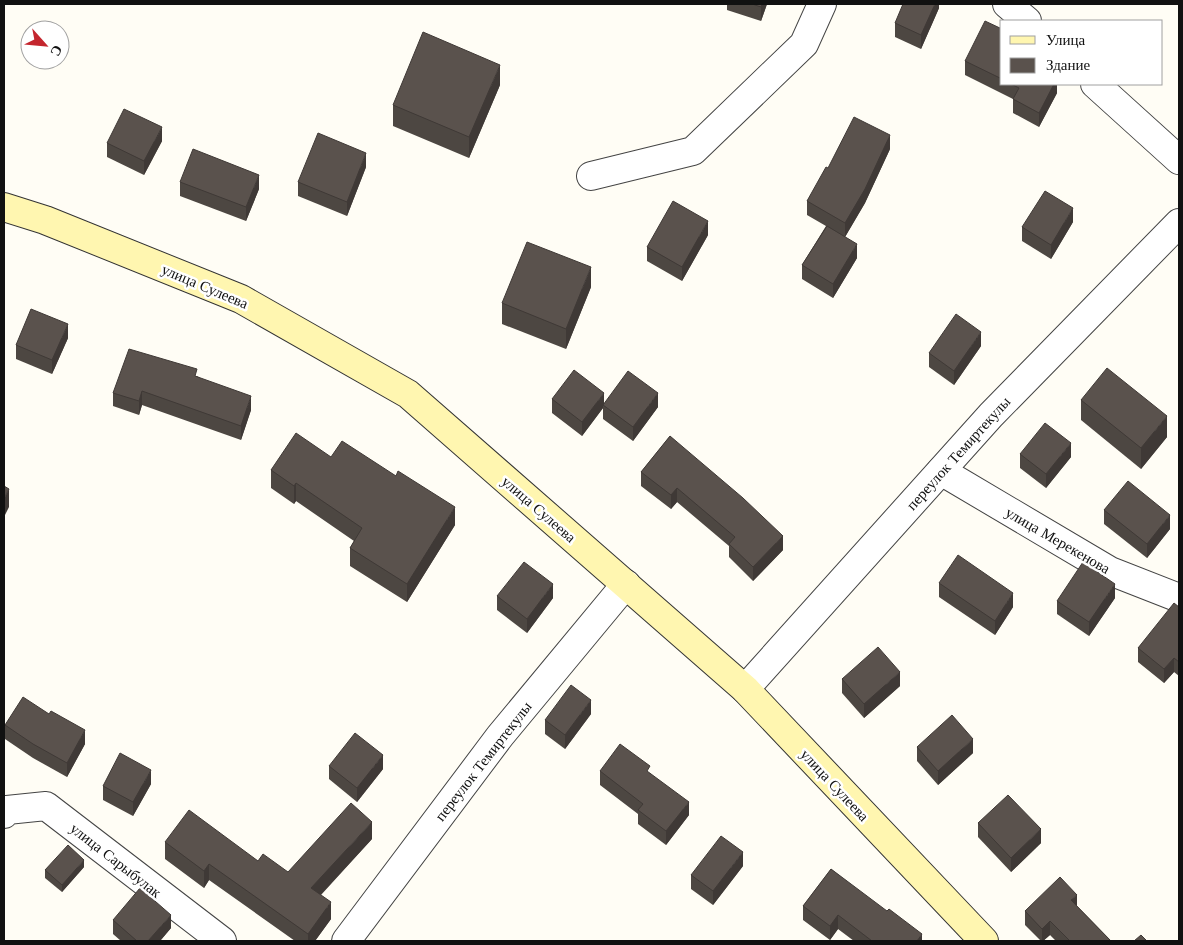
<svg xmlns="http://www.w3.org/2000/svg" width="1183" height="945" font-family="'Libre Baskerville',serif">
<rect width="100%" height="100%" fill="#fffdf5"/>
<g fill="none" stroke-linecap="round" stroke-linejoin="round">
<defs>
<g id="street">
<polyline points="1007,4 1027,21"/>
<polyline points="1095,84 1179,160"/>
<polyline points="591,176 693,151 804,44 822,4"/>
<polyline points="941,471 1110,571 1179,598"/>
<polyline points="745,689 991,415 1179,223"/>
<polyline points="4,814 7,810 46,806 222,941"/>
<polyline points="346,941 500,736 626,584"/>
</g>
<polyline id="secondary" points="4,207 45,220 241,299 408,394 745,689 984,941"/>
</defs>
<use href="#street" stroke="#444" stroke-width="30"/>
<use href="#secondary" stroke="#333" stroke-width="30"/>
<use href="#street" stroke="#fff" stroke-width="28"/>
<use href="#secondary" stroke="#fff6b0" stroke-width="28"/>
</g>
<g fill="#4d4742">
<polygon points="727,4 767,4 761,21 727,10"/>
<polygon points="939,4 939,8 921,49 895,37 895,23"/>
<polygon points="1002,29 1002,84 1057,84 1057,93 1039,127 1013,113 1013,99 965,75 965,61"/>
<polygon points="500,85 469,158 393,126 393,105"/>
<polygon points="162,141 144,175 107,157 107,143"/>
<polygon points="890,149 865,203 845,237 857,258 833,298 802,279 802,265 826,226 807,215 807,201 828,168"/>
<polygon points="366,167 347,216 298,196 298,182"/>
<polygon points="180,182 259,189 246,221 180,196"/>
<polygon points="1073,222 1051,259 1022,241 1022,227"/>
<polygon points="708,235 682,281 647,261 647,247"/>
<polygon points="591,287 566,349 502,324 502,303"/>
<polygon points="68,338 52,374 16,359 16,345"/>
<polygon points="981,346 954,385 929,367 929,353"/>
<polygon points="197,376 251,410 241,440 142,405 139,415 113,406 113,393"/>
<polygon points="552,399 604,403 658,407 633,441 603,419 603,408 582,436 552,413"/>
<polygon points="1081,400 1167,437 1141,469 1081,420"/>
<polygon points="670,436 783,550 753,581 729,557 729,546 677,502 671,509 641,486 641,472"/>
<polygon points="1020,454 1071,457 1046,488 1020,468"/>
<polygon points="331,457 455,525 407,602 350,566 350,548 354,541 296,501 294,504 271,488 271,470"/>
<polygon points="1104,510 1170,529 1147,558 1104,524"/>
<polygon points="939,583 1013,607 995,635 939,597"/>
<polygon points="497,596 553,598 527,633 497,610"/>
<polygon points="1115,598 1089,636 1057,614 1057,601"/>
<polygon points="1179,607 1179,676 1174,672 1164,683 1138,662 1138,648"/>
<polygon points="842,679 900,686 864,718 842,693"/>
<polygon points="49,714 85,744 67,777 33,758 5,739 5,725"/>
<polygon points="591,714 565,749 545,734 545,720"/>
<polygon points="917,747 973,753 938,785 917,761"/>
<polygon points="329,766 383,769 357,802 329,779"/>
<polygon points="600,771 650,773 689,815 666,845 638,824 638,814 600,785"/>
<polygon points="151,784 133,816 103,800 103,786"/>
<polygon points="978,823 1041,843 1011,872 978,837"/>
<polygon points="372,839 321,895 331,919 315,941 295,941 209,880 204,888 165,859 165,842 288,872"/>
<polygon points="743,866 713,905 691,889 691,875"/>
<polygon points="84,867 62,892 45,878 45,870"/>
<polygon points="831,869 922,941 854,941 838,929 830,940 803,920 803,906"/>
<polygon points="1077,906 1111,941 1056,941 1050,935 1043,941 1041,941 1025,925 1025,911"/>
<polygon points="113,920 171,928 160,941 121,941 113,934"/>
</g>
<g fill="#3f3936">
<polygon points="762,4 767,4 761,21 761,7"/>
<polygon points="935,4 939,4 939,8 921,49 921,35"/>
<polygon points="500,65 500,85 469,158 469,137"/>
<polygon points="1054,84 1057,84 1057,93 1039,127 1039,113"/>
<polygon points="162,127 162,141 144,175 144,161"/>
<polygon points="890,135 890,149 865,203 845,237 845,223"/>
<polygon points="366,153 366,167 347,216 347,202"/>
<polygon points="259,175 259,189 246,221 246,207"/>
<polygon points="1073,208 1073,222 1051,259 1051,245"/>
<polygon points="708,221 708,235 682,281 682,267"/>
<polygon points="857,244 857,258 833,298 833,284"/>
<polygon points="591,267 591,287 566,349 566,329"/>
<polygon points="68,324 68,338 52,374 52,360"/>
<polygon points="981,332 981,346 954,385 954,371"/>
<polygon points="142,391 142,405 139,415 139,401"/>
<polygon points="604,393 604,406 603,405 603,408 582,436 582,422"/>
<polygon points="658,393 658,407 633,441 633,427"/>
<polygon points="251,396 251,410 241,440 241,426"/>
<polygon points="1167,416 1167,437 1141,469 1141,448"/>
<polygon points="1071,443 1071,457 1046,488 1046,474"/>
<polygon points="296,483 296,501 294,504 294,486"/>
<polygon points="677,488 677,502 671,509 671,495"/>
<polygon points="9,489 9,507 4,517 4,499"/>
<polygon points="455,507 455,525 407,602 407,584"/>
<polygon points="1170,515 1170,529 1147,558 1147,544"/>
<polygon points="783,536 783,550 753,581 753,567"/>
<polygon points="553,584 553,598 527,633 527,619"/>
<polygon points="1115,584 1115,598 1089,636 1089,622"/>
<polygon points="1013,593 1013,607 995,635 995,621"/>
<polygon points="1174,658 1174,672 1164,683 1164,669"/>
<polygon points="900,672 900,686 864,718 864,704"/>
<polygon points="591,700 591,714 565,749 565,735"/>
<polygon points="85,730 85,744 67,777 67,763"/>
<polygon points="973,739 973,753 938,785 938,771"/>
<polygon points="383,755 383,769 357,802 357,788"/>
<polygon points="151,770 151,784 133,816 133,802"/>
<polygon points="689,802 689,815 666,845 666,831"/>
<polygon points="372,822 372,839 311,905 311,888"/>
<polygon points="1041,829 1041,843 1011,872 1011,858"/>
<polygon points="743,852 743,866 713,905 713,891"/>
<polygon points="84,860 84,867 62,892 62,885"/>
<polygon points="209,864 209,880 204,888 204,871"/>
<polygon points="1077,895 1077,909 1071,900"/>
<polygon points="331,902 331,919 315,941 308,941 308,934"/>
<polygon points="171,915 171,928 160,941 148,941"/>
<polygon points="838,915 838,929 830,940 830,926"/>
<polygon points="1050,921 1050,935 1043,941 1042,941 1042,929"/>
<polygon points="922,934 922,941 917,941"/>
</g>
<g fill="#5a524d" stroke="#3f3936">
<polygon points="752,4 762,4 761,7"/>
<polygon points="903,4 935,4 921,35 895,23"/>
<polygon points="985,21 1002,29 1002,79 965,61"/>
<polygon points="423,32 500,65 469,137 393,105"/>
<polygon points="1011,84 1054,84 1039,113 1013,99 1019,88"/>
<polygon points="124,109 162,127 144,161 107,143"/>
<polygon points="854,117 890,135 865,189 845,223 807,201 826,167 828,168"/>
<polygon points="318,133 366,153 347,202 298,182"/>
<polygon points="193,149 259,175 246,207 180,182"/>
<polygon points="1045,191 1073,208 1051,245 1022,227"/>
<polygon points="673,201 708,221 682,267 647,247"/>
<polygon points="827,226 857,244 833,284 802,265"/>
<polygon points="527,242 591,267 566,329 502,303"/>
<polygon points="31,309 68,324 52,360 16,345"/>
<polygon points="956,314 981,332 954,371 929,353"/>
<polygon points="129,349 197,369 195,376 251,396 241,426 142,391 139,401 113,393"/>
<polygon points="1107,368 1167,416 1141,448 1081,400"/>
<polygon points="574,370 604,393 582,422 552,399"/>
<polygon points="628,371 658,393 633,427 603,405"/>
<polygon points="1045,423 1071,443 1046,474 1020,454"/>
<polygon points="296,433 331,457 342,441 396,476 398,471 455,507 407,584 350,548 362,528 296,483 294,486 271,470"/>
<polygon points="670,436 743,498 783,536 753,567 729,544 735,537 677,488 671,495 641,472"/>
<polygon points="1128,481 1170,515 1147,544 1104,510"/>
<polygon points="4,486 9,489 4,499"/>
<polygon points="958,555 1013,593 995,621 939,583"/>
<polygon points="524,562 553,584 527,619 497,596"/>
<polygon points="1083,562 1115,584 1089,622 1057,601"/>
<polygon points="1174,603 1179,607 1179,662 1174,658 1164,669 1138,648"/>
<polygon points="878,647 900,672 864,704 842,679"/>
<polygon points="571,685 591,700 565,735 545,720"/>
<polygon points="23,697 49,714 51,711 85,730 67,763 33,744 5,725"/>
<polygon points="952,715 973,739 938,771 917,747"/>
<polygon points="355,733 383,755 357,788 329,766"/>
<polygon points="620,744 650,766 647,771 689,802 666,831 638,810 643,804 600,771"/>
<polygon points="120,753 151,770 133,802 103,786"/>
<polygon points="1008,795 1041,829 1011,858 978,823"/>
<polygon points="351,803 372,822 311,888 331,902 308,934 209,864 204,871 165,842 189,810 258,861 263,854 288,872"/>
<polygon points="721,836 743,852 713,891 691,875"/>
<polygon points="68,845 84,860 62,885 45,870"/>
<polygon points="831,869 887,911 889,909 922,934 917,941 872,941 838,915 830,926 803,906"/>
<polygon points="1060,877 1077,895 1071,900 1111,941 1070,941 1050,921 1042,929 1025,911"/>
<polygon points="140,888 171,915 148,941 137,941 113,920"/>
<polygon points="1141,935 1147,941 1134,941"/>
</g>
<g text-anchor="middle" dominant-baseline="central" stroke-width="5" stroke-linejoin="round" paint-order="stroke">
<g font-size="15" fill="#111" stroke="#fff">
<text transform="translate(205 286) rotate(23)">улица Сулеева</text>
<text transform="translate(958 453) rotate(-48)">переулок Темиртекулы</text>
<text transform="translate(539 509) rotate(41)">улица Сулеева</text>
<text transform="translate(1058 540) rotate(30)">улица Мерекенова</text>
<text transform="translate(483 761) rotate(-52)">переулок Темиртекулы</text>
<text transform="translate(835 785) rotate(47)">улица Сулеева</text>
<text transform="translate(116 860) rotate(38)">улица Сарыбулак</text>
</g>
</g>
<rect width="1183" height="945" fill="none" stroke="#111111" stroke-width="10"/>
<rect x="1000" y="20" width="162" height="65" fill="#ffffff" stroke="#a0a0a0"/>
<rect x="1010" y="36" width="25" height="8" fill="#fff6b0" stroke="#a0a0a0"/>
<text x="1046" y="45" font-size="15" fill="#111111">Улица</text>
<rect x="1010" y="58" width="25" height="15" fill="#5a524d" stroke="#a0a0a0"/>
<text x="1046" y="70" font-size="15" fill="#111111">Здание</text>
<g transform="translate(45 45) rotate(117)"><circle r="24" fill="#ffffff" stroke="#a0a0a0"/>
<path d="M0-4L9 19L0 12L-9 19Z" fill="#c4262e"/>
<text y="-8" font-size="14" font-weight="bold" text-anchor="middle" fill="#111111">С</text>
</g>
</svg>
